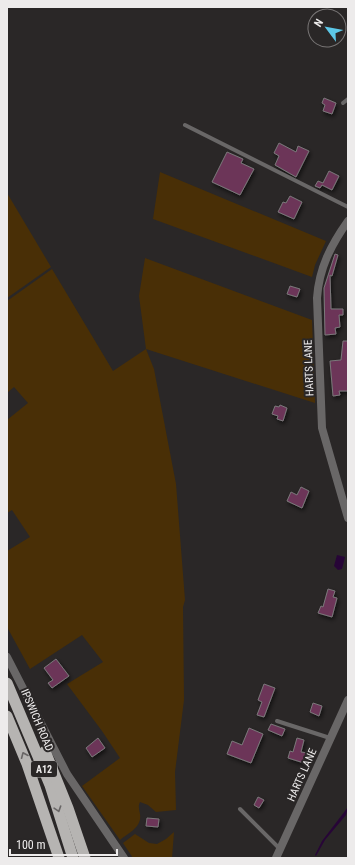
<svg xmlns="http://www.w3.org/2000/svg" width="355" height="865" font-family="'Roboto Condensed',sans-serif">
<defs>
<filter id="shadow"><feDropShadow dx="1.5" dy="2.5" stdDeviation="2" flood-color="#0009"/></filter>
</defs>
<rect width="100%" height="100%" fill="#2a2727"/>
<g fill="#492f06">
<polygon points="160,172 326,241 315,265 312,277 153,219"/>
<polygon points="7,193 51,267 7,298"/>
<path d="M145 258 312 320 315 403 146 349 154 369 176 484 185 600 183 607 184 700 175 772 176 810 156 812 148 805 140 802C138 806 139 809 140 814 142 827 130 832 120 840L82 786 120 758 102 731 67 684 103 662 82 635 30 669 7 627V551L30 537 12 510 7 513V420L28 403 14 387 7 393V301L52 269 113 371 146 349 139 296Z"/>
<polygon points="174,832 172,858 133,858 123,843 135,834 149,843 157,844 166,839"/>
</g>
<g fill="#270537">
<polygon points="337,555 345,557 342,569 338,570 334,566"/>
<polygon points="348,807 346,815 325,840 316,856 315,855 322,841"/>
</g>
<g fill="#6c3559" stroke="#7b787a" filter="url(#shadow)">
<polygon points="324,98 336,103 332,114 323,111 325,105 322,103"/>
<polygon points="279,143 296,152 298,146 309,151 296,177 275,165 279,156 274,153"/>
<polygon points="227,152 243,159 241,163 254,169 240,195 212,182"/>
<polygon points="329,171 339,176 332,190 322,185 320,188 315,186 318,181 323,183"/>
<polygon points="290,196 302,202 294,219 278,212 283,202 286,203"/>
<polygon points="335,254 338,255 332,276 330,275 331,309 343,309 343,315 339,315 340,327 335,328 336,334 325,335 324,288"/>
<polygon points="290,286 300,289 297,297 287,294"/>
<polygon points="343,341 348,341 348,391 339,391 340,395 333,396 330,361 341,360"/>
<polygon points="280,405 287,408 283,421 277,419 278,416 272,414 275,406 279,407"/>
<polygon points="301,487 309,491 302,508 287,501 291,492 297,495"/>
<polygon points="328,589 335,591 333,597 337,598 332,617 318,613 321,606 323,607"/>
<polygon points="56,659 69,676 52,688 48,683 53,680 44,668"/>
<polygon points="264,684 275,688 264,717 257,715 262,702 258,700"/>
<polygon points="313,703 322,706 319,716 310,712"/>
<polygon points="271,724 285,729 282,736 268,730"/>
<polygon points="249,728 263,734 251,763 227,754 232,741 242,745"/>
<polygon points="98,738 105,748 92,757 86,748"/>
<polygon points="297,738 304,740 301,752 307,753 304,763 288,758 290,751 293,752"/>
<polygon points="258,797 264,800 259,808 254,805"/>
<polygon points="147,818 159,819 158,827 146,826"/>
</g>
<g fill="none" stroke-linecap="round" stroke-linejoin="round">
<g stroke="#696767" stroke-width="4">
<polyline points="343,103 348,99"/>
<polyline points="185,125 348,207"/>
<polyline points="277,721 330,738"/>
<polyline points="240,809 280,849"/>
</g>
<g stroke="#696767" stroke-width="8">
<path d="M348 221C331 245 319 268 317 298L322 428 348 518"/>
<polyline points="7,657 67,774 124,858"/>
<polyline points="276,858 348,700"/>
</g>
<g stroke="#b6b4b2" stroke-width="11">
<polyline points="7,683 50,785 73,858"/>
<polyline points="7,716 27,764 59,858"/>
<polyline points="45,751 68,808 85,858"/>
</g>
</g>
<defs><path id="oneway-chevron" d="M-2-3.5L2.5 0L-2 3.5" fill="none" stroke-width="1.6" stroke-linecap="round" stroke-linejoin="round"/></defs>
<g stroke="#696666">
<use href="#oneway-chevron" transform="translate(24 755) rotate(-113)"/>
<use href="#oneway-chevron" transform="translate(58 809) rotate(72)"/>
</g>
<g text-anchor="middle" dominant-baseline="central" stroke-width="4" stroke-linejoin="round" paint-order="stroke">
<rect fill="#2a2727" stroke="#b2b0b0" stroke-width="1" x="31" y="761" width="26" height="16" rx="3"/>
<g font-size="10" font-weight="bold" fill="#edebeb">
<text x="44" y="769">A12</text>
</g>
<g font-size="11" fill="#edebeb" stroke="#2a2727">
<text transform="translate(309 368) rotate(-92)">HARTS LANE</text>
<text transform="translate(37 720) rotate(67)">IPSWICH ROAD</text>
<text transform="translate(302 775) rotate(-66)">HARTS LANE</text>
</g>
</g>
<rect width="355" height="865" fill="none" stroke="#edebeb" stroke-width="16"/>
<g transform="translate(327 28) rotate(302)"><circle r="19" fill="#2a2727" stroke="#787575"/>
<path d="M0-3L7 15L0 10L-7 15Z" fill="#5cc7e7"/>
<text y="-6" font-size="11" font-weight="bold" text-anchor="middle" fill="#edebeb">N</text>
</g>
<path d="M10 849v6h107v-6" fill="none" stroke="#edebeb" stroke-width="2"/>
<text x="16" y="849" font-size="12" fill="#edebeb" stroke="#2a2727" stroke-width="3" paint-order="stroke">100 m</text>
</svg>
